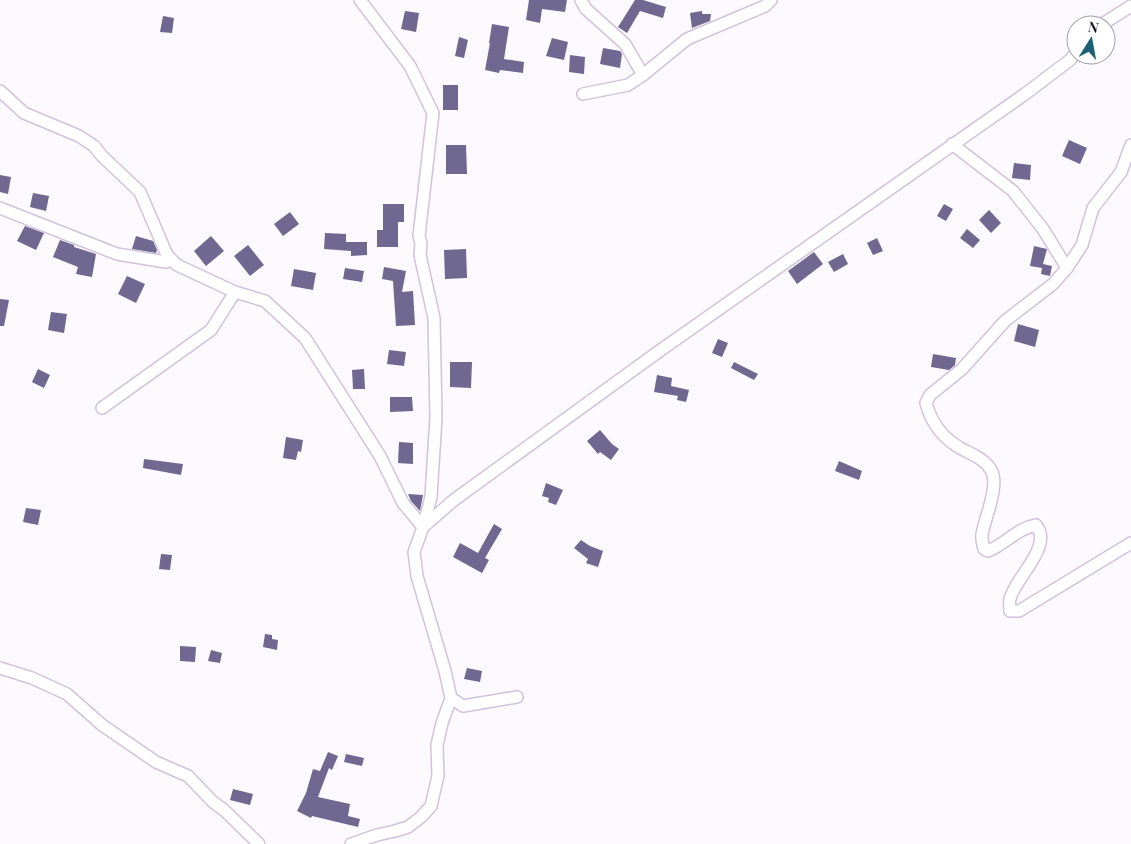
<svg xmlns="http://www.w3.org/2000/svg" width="1131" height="844" font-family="'Playfair Display',serif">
<rect width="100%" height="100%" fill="#fcf9ff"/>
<g fill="#6f6991">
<polygon points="529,0 567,0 565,12 542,9 540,23 526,20"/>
<polygon points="635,0 643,0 666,7 663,18 640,11 627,33 618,27"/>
<polygon points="405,11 419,13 416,32 401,29"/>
<polygon points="702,11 702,14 711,14 710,21 692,28 690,13"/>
<polygon points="163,16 174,18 172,33 160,32"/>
<polygon points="492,24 509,27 504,59 524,62 523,73 500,70 499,73 485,70 490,43 489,43"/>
<polygon points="459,37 468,40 464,58 455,56"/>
<polygon points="552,38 568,42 564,60 546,56"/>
<polygon points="603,48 620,51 622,54 620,68 600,64"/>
<polygon points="570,55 585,57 584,74 569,72"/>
<rect x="443" y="85" width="15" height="25"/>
<polygon points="1069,140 1087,148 1080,164 1062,156"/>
<polygon points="446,145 466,145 467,174 446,174"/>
<polygon points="1014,163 1031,165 1030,180 1012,178"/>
<polygon points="0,175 11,177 8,194 0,192"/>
<polygon points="33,193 49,196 46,211 30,207"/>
<polygon points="383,204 404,204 404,222 398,222 398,247 377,247 377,230 383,230"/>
<polygon points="944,204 953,209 946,221 937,216"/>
<polygon points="989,210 1001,223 991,233 979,220"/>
<polygon points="290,212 299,224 283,236 274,224"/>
<polygon points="25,226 44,233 36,250 17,241"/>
<polygon points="967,229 980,240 973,248 960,238"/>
<polygon points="325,233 346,234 346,242 367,242 367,255 351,256 351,251 324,249"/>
<polygon points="136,236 153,241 157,250 156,253 132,249"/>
<polygon points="211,236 224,251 206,266 194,251"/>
<polygon points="877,238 883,251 873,255 867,243"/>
<polygon points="60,240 74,245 74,247 96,254 92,277 76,274 78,267 53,257"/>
<polygon points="248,245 264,265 250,276 234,256"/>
<polygon points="1034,246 1047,249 1043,264 1052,266 1050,276 1041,274 1042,268 1030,266"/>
<polygon points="466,249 467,278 445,279 444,250"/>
<polygon points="814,252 823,264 797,284 788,271"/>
<polygon points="843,254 848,264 834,272 828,262"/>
<polygon points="384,267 406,271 402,292 413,291 415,325 396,326 393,281 382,279"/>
<polygon points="345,268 364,271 362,282 343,279"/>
<polygon points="294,269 316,273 313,290 291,286"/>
<polygon points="127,276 145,284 136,303 118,294"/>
<polygon points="0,299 9,300 4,326 0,326"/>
<polygon points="51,312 67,314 64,333 48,330"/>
<polygon points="1018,324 1039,330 1035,347 1014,341"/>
<polygon points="718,339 728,343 722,357 712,353"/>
<polygon points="389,350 406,352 404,366 387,364"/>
<polygon points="933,354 956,358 955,365 949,370 931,367"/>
<polygon points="450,362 472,362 471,388 450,387"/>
<polygon points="734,362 758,374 754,380 731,368"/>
<polygon points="38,369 50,375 44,388 32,382"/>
<polygon points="364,369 365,389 353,389 352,370"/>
<polygon points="657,375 672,378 671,386 689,390 686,402 677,400 678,396 654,392"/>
<polygon points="390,397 412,397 413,411 390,412"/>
<polygon points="600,430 612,444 619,449 611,460 600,452 598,454 587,441"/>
<polygon points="286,437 303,440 301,452 298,451 296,460 283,458"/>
<polygon points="399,442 413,443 413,464 398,463"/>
<polygon points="144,459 183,464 181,475 143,468"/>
<polygon points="839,461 862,471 859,480 835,471"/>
<polygon points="546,483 563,490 556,505 548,502 549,498 542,496"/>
<polygon points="408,494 423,495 420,511 411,501"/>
<polygon points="26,508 41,510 38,525 23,522"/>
<polygon points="494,524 502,529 485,558 489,560 482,573 453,557 460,543 478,553"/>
<polygon points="581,540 590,546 603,551 598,567 586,563 588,559 574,548"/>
<polygon points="161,554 172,555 170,570 159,569"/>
<polygon points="265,634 272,635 272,639 278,640 277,650 263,647"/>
<polygon points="180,646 196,647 195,662 180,661"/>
<polygon points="211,650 222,653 220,663 208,661"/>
<polygon points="467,668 482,671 480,682 464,679"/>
<polygon points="328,752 338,756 332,770 329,768 318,797 350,804 348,816 360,819 358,827 312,816 311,818 297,811 306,793 313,769 320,771"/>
<polygon points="346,754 364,758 362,766 344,762"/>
<polygon points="233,789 253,794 250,805 230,800"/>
</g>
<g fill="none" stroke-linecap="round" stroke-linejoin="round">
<defs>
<g id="minor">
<polyline points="581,0 586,9 625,44 643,75"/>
<polyline points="1101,25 1131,6"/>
<polyline points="0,91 24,113 79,136 94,146 102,156 140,192 167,255 177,265 235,292 265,301 305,338 380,456 403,503 423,527 431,497 436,417 434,318 420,255 421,243 419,236 433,113 410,66 360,0"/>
<polyline points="583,94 628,85 643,75 687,39 765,6 771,0"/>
<polyline points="952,144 1013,191 1043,229 1067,268"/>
<path d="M1131 145 1121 172 1093 208 1082 245 1067 268 1053 284 1005 321 962 369 930 395 926 403C931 422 943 438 960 448 971 454 985 459 991 470 1000 484 985 518 982 534 981 539 983 544 984 549L988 551C1005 544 1018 528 1036 525 1054 546 1014 579 1010 599 1009 602 1010 607 1010 611H1019L1131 543"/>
<polyline points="0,208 117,254 166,262 167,255"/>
<polyline points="102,408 211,330 235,292"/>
<polyline points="0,668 32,678 67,694 102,725 156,762 188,776 213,802 224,810 259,844"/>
<polyline points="451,698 463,706 517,697"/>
<polyline points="351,844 377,835 395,831 408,827 421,817 431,806 438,776 437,745 442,723 451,698 445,671 417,576 414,552 423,527 454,500 658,352 1025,94 1070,60 1076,53"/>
</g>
</defs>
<use href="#minor" stroke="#d1c2dd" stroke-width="14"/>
<use href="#minor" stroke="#fff" stroke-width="11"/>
</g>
<g transform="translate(1091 40) rotate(11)"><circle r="24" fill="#ffffff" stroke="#a4a2a6"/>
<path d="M0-4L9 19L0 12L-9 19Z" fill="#1c6173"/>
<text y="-8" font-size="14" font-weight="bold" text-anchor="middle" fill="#1c1620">N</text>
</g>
</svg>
